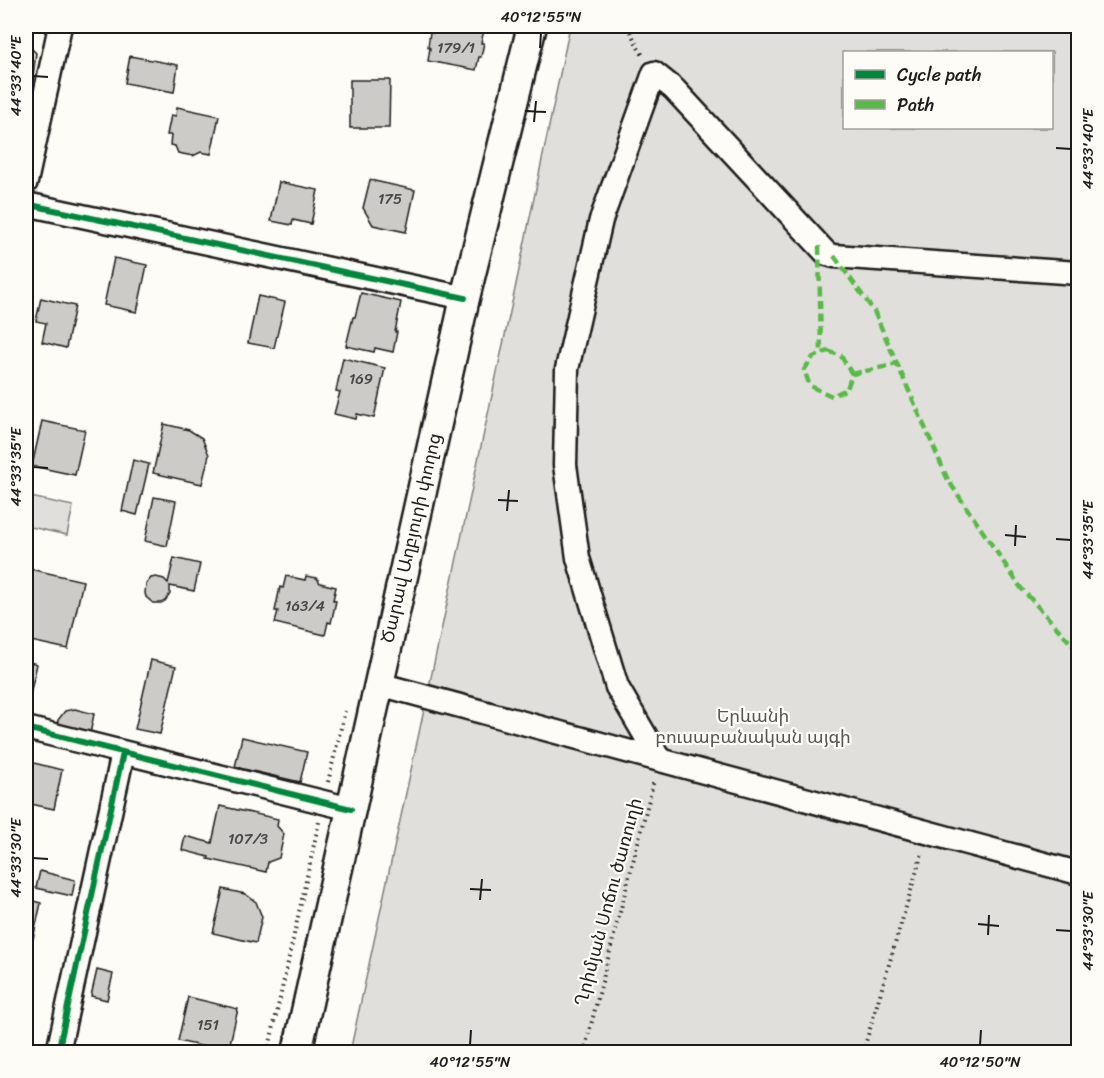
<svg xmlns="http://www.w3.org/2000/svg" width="1104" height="1078" font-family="Sriracha,'Noto Sans Armenian',sans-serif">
<rect width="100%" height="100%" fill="#fdfcf7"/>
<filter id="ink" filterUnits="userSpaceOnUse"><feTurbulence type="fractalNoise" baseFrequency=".0167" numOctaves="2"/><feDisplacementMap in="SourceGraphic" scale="12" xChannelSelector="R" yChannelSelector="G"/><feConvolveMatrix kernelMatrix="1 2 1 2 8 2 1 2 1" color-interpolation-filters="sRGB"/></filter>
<g filter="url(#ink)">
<g fill="#e0dfdb" stroke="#7e7e7c" stroke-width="1.5" fill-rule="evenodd">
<path d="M570 26H1078V1052H350L515 289ZM844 52H1052V128H844Z"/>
<polygon points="26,496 73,506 67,535 26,526"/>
</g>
<g fill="#cccbc8" stroke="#1c1c1c" stroke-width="1.5">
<polygon points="434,26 456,26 484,30 481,43 484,43 481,57 479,57 476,70 428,61 430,48 428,47 430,32 433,33"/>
<polygon points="26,43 36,53 33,77 27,76 26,89"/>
<polygon points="130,56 178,65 174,92 125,83"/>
<polygon points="350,80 390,80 389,128 350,128"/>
<polygon points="177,107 219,116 211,154 201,152 193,156 178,153 175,146 170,145 171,135 167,135 171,115 176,116"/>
<polygon points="370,180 415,190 406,232 373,225 363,208"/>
<polygon points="279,182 318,190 311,224 293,220 292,225 271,221"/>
<polygon points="114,258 147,265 137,312 104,305"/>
<polygon points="361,293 401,302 395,332 397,332 393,352 375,348 374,352 346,346 353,317 355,317"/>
<polygon points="258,296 285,302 274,348 248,343"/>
<polygon points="41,298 75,306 66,348 42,342 46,323 36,321"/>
<polygon points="343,358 385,368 374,418 357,414 356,419 334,414 340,392 336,391"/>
<polygon points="42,421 85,430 75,475 32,466"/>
<polygon points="164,424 189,430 202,438 209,455 202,484 153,473"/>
<polygon points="133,460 149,464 137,515 122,511"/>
<polygon points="154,497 176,501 167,546 145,541"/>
<polygon points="174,558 200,564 194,591 170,586 170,594 165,601 161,603 153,603 146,597 145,593 146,584 151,578 156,577 164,579 168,583"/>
<polygon points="26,568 83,581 68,649 26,640"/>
<polygon points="286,576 305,580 306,576 317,578 320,583 336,587 333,600 336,601 331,623 328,622 325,635 275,623 278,611 275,611 280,587 283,588"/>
<polygon points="151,660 176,666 160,734 135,729"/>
<polygon points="26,661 37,664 30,695 26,694"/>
<polygon points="75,709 94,714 90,734 57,726 58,720 65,711"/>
<polygon points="242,737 307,752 300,782 235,767"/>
<polygon points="26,761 62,770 54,809 26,803"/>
<polygon points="220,806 278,819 277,826 284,834 279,858 268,862 266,872 208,859 209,857 182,850 185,836 212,843"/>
<polygon points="40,871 75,880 72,896 36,888"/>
<polygon points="223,889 245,894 256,902 262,917 256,943 213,933"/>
<polygon points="26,899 41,903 33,939 26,937"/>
<polygon points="26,952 30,953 27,968 34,970 30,991 26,990"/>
<polygon points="97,970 113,974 107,1000 91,996"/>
<polygon points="188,997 238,1009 228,1052 178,1041"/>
</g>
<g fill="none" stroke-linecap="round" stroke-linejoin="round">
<defs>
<g id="minor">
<polyline points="26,182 60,26"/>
<polyline points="26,204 465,298"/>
<polyline points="379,684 1078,873"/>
<polyline points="26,728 351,809"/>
<polyline points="659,759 617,687 578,558 565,465 567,369 601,220 654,73 674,89 827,254 834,256 1078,273"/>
<polyline points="58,1052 123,753"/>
</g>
<polyline id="major" points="297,1052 465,298 532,26"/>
</defs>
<use href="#minor" stroke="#1c1c1c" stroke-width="27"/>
<use href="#major" stroke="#1c1c1c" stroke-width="33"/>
<g stroke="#1c1c1c" stroke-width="4" stroke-dasharray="1.5 4.5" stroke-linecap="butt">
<polyline points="628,26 637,46 644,57"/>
<polyline points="328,782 345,711"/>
<polyline points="268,1052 319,822"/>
<polyline points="584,1052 654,780"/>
<polyline points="863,1052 922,853"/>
</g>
<use href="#minor" stroke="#fdfcf7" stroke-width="22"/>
<use href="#major" stroke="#fdfcf7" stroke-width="28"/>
<g stroke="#58b947" stroke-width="4.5" stroke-dasharray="9 4.5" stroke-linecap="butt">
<polyline points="819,246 821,353"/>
<polyline points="834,256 874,311 948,480 1021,588 1078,651"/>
<polygon points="828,351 841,356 852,374 847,389 832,396 810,386 804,370 813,357"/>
<polyline points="852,374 897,364"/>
</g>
<defs>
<g id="cycleway">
<polyline points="26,204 465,298"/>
<polyline points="26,728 351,809"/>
<polyline points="58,1052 123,753"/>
</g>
</defs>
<use href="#cycleway" stroke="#fdfcf7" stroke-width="10"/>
<use href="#cycleway" stroke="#00873e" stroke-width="6"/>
</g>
</g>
<path fill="none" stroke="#1c1c1c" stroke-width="2" d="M540 48 541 33M33 76 48 77M525 111 546 112M534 122 536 101M1056 148 1071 149M33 467 48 468M498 500 518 501M507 511 509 490M1005 535 1026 537M1056 539 1071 540M1015 546 1016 525M33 858 48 859M470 889 491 890M480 900 482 879M978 924 999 926M1056 930 1071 931M988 935 989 915M470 1045 471 1030M980 1045 981 1030"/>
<g text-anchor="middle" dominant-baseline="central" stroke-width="4.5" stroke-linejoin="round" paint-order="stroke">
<g font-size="15" fill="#484847">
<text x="456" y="48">179/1</text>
<text x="390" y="199">175</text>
<text x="361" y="379">169</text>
<text x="305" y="606">163/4</text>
<text x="248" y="839">107/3</text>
<text x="208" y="1025">151</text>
</g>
<g font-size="18" fill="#1c1c1c" stroke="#fdfcf7">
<text transform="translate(411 538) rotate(-77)">Ծարավ Աղբյուրի փողոց</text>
<text transform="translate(608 902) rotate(-75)">Ղրիմյան Սոճու ծառուղի</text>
</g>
<g font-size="18" fill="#575655" stroke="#fdfcf7">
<text x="753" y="716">Երևանի<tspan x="753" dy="21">բուսաբանական այգի</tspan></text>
</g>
</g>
<rect width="1104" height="1078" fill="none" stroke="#fdfcf7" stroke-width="66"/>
<rect x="843" y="51" width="210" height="78" fill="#fdfcf7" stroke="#a3a29f" stroke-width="1.5"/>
<rect x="855" y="70" width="30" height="9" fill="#00873e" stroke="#a3a29f" stroke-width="1.5"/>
<text x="897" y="81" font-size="18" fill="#1c1c1c">Cycle path</text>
<rect x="855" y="100" width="30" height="9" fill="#58b947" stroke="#a3a29f" stroke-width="1.5"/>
<text x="897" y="111" font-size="18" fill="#1c1c1c">Path</text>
<rect x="33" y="33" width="1038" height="1012" fill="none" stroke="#1c1c1c" stroke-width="2"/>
<g font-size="15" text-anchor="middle" fill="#1c1c1c">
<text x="541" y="22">40°12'55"N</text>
<text transform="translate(16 76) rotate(-90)" y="5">44°33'40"E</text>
<text transform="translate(1088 149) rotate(-90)" y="5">44°33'40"E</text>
<text transform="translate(16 467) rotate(-90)" y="5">44°33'35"E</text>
<text transform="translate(1088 540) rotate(-90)" y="5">44°33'35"E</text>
<text transform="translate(16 858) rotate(-90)" y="5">44°33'30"E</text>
<text transform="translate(1088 931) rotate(-90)" y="5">44°33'30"E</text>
<text x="470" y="1067">40°12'55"N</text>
<text x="980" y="1067">40°12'50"N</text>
</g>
</svg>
